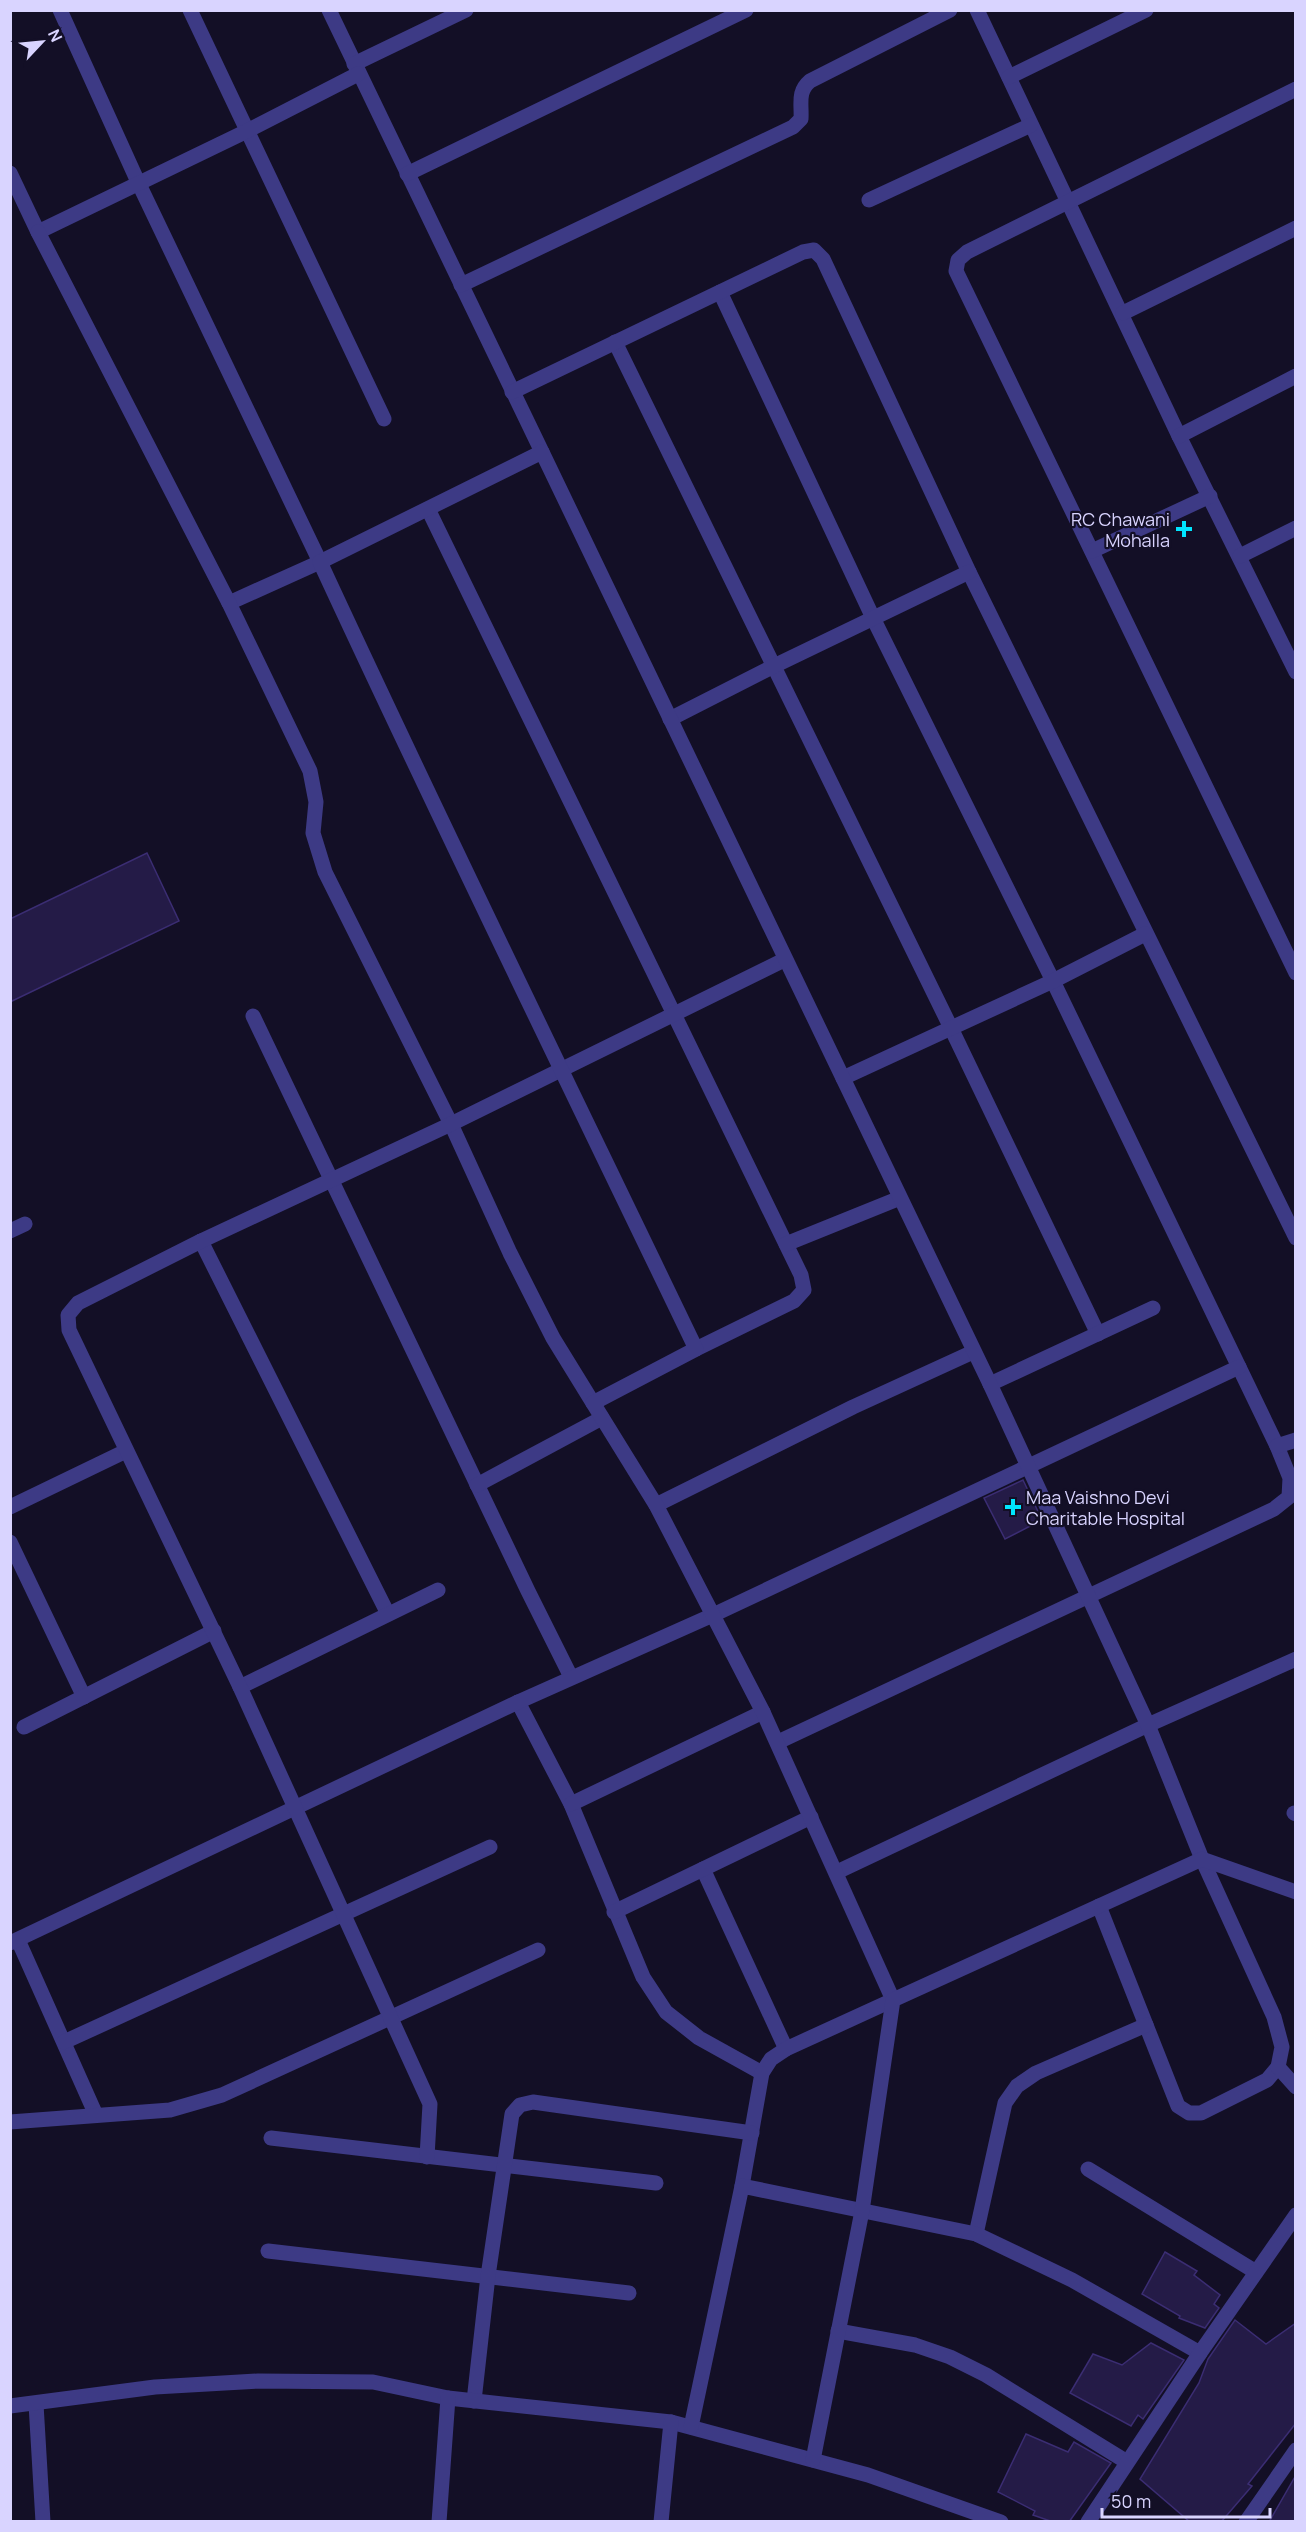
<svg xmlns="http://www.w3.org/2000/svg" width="1306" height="2532" font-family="Manrope,sans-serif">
<rect width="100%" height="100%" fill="#130f26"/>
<g fill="#241b47" stroke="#3b2d73" stroke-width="1.5">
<polygon points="147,853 179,921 10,1002 10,919"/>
<polygon points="1023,1480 1042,1520 1005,1539 984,1498"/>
<polygon points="1165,2252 1197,2271 1194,2275 1220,2295 1214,2304 1219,2308 1205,2328 1179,2318 1180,2316 1142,2294"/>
<polygon points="1235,2320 1266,2344 1296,2323 1296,2423 1248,2484 1252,2486 1221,2522 1190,2522 1140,2479 1199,2383 1208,2359"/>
<polygon points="1151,2343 1184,2360 1143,2419 1138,2415 1131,2426 1070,2393 1093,2354 1122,2365"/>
<polygon points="1026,2434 1068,2452 1074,2442 1111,2463 1069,2522 1053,2522 1033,2515 1035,2511 998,2492"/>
<polygon points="1296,2475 1296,2522 1269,2522"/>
</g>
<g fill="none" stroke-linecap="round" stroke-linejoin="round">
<g stroke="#3d3a85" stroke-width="15">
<polyline points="60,10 138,182 320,562 229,603"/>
<polyline points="190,10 384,419"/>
<polyline points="329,10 542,452"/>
<polyline points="977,10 1179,436 1296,672"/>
<polyline points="354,64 466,10"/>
<polyline points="1009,77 1146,10"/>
<polyline points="1296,89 967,252 958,260 956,271 1296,973"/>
<polyline points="10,173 38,232 247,131 358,74"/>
<polyline points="407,174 746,10"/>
<polyline points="869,200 1031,125"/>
<polyline points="38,232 229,603 310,771 316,802 313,833 325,872 451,1124 510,1253 553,1338 593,1403"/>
<path d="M461 285 793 127 801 119C802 104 797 92 810 81L950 10"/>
<polyline points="720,292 874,620 1053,981 1277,1446 1290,1478 1289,1497 1274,1509 778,1742"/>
<polyline points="1123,313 1296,228"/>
<polyline points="615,342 951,1028 1098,1334"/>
<polyline points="512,392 803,252 814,250 823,259 969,572 1296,1238"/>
<polyline points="1179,436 1296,376"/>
<polyline points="428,509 801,1275 804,1290 794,1301 696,1349"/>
<polyline points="1092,551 1210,496"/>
<polyline points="1240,556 1296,528"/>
<polyline points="670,719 774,666 969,572"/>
<polyline points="253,1016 528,1591 571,1677"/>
<polyline points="843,1078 1053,981 1145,934"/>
<polyline points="10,1231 25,1224"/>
<polyline points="201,1241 388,1614"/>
<polyline points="786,1244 900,1198"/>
<polyline points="990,1384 1153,1308"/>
<polyline points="1277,1446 1296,1440"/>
<polyline points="477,1485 602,1418"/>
<polyline points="656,1505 853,1407 973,1352"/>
<polyline points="10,1507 126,1451"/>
<polyline points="10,1542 84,1697"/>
<polyline points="240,1687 438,1590"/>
<polyline points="518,1702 571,1804 643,1977 666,2012 699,2038 762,2073"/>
<polyline points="24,1727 214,1631"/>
<polyline points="571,1804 763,1712"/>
<polyline points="1294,1813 1296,1814"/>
<polyline points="703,1869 786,2049"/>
<polyline points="837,1872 1148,1725 1296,1659"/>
<polyline points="1099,1906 1178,2106 1189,2113 1201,2113 1267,2080 1278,2067"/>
<polyline points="614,1912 811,1817"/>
<polyline points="18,1940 96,2115"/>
<polyline points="10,1943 518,1702 713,1615 1239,1367"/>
<polyline points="64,2042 490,1847"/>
<polyline points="10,2122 170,2110 222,2095 538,1950"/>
<polyline points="271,2138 656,2183"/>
<polyline points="427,2157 430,2104 240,1687 69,1330 68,1315 78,1303 201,1241 451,1124 784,960"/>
<polyline points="1088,2169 1256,2272"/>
<path d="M742 2186 762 2073 771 2059 786 2049 893 2000 763 1712 656 1505 593 1403 696 1349C570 1087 442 826 320 562L542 452 990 1384 1148 1725 1202 1859 1274 2017 1282 2047 1278 2067 1296 2087"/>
<polyline points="976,2234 1005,2103 1017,2086 1036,2073 1146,2025"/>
<polyline points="268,2251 629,2293"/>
<polyline points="838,2331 915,2345 950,2357 986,2375 1127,2462"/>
<polyline points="474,2401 488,2276 512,2114 520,2105 533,2102 752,2133"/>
<polyline points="36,2404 43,2522"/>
<polyline points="10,2406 155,2387 258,2381 373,2382 448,2398 671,2422 868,2475 1001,2522"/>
<polyline points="691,2427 742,2186 976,2234 1072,2280 1200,2353"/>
<polyline points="813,2460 862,2211 893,2000 1202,1859 1296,1892"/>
<polyline points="439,2522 448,2398"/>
<polyline points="661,2522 671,2422"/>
<polyline points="1088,2522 1200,2353 1296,2215"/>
<polyline points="1246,2522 1296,2450"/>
</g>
</g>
<g fill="#00e5ff" stroke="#130f26" stroke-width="2">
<path d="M1181 520h6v6h6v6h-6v6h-6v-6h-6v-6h6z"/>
<path d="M1010 1498h6v6h6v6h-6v6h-6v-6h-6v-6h6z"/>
</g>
<g text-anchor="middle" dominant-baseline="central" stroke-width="4.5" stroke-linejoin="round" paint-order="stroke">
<g font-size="18" fill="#d9d4ff" stroke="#130f26" text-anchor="end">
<text x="1170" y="519">RC Chawani<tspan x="1170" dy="21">Mohalla</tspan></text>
<text x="1026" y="1497" text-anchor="start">Maa Vaishno Devi<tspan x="1026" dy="21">Charitable Hospital</tspan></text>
</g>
</g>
<rect width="1306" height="2532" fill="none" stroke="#d9d4ff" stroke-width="24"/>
<g transform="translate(42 42) rotate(64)" stroke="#130f26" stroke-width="4.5" paint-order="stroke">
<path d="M0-4.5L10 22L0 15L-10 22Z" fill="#d9d4ff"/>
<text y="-9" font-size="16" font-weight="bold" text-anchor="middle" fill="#d9d4ff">N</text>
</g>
<path d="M1102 2508v9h168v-9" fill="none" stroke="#d9d4ff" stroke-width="3"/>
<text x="1111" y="2508" font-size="18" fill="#d9d4ff" stroke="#130f26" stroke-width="4.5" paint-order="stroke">50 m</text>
</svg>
